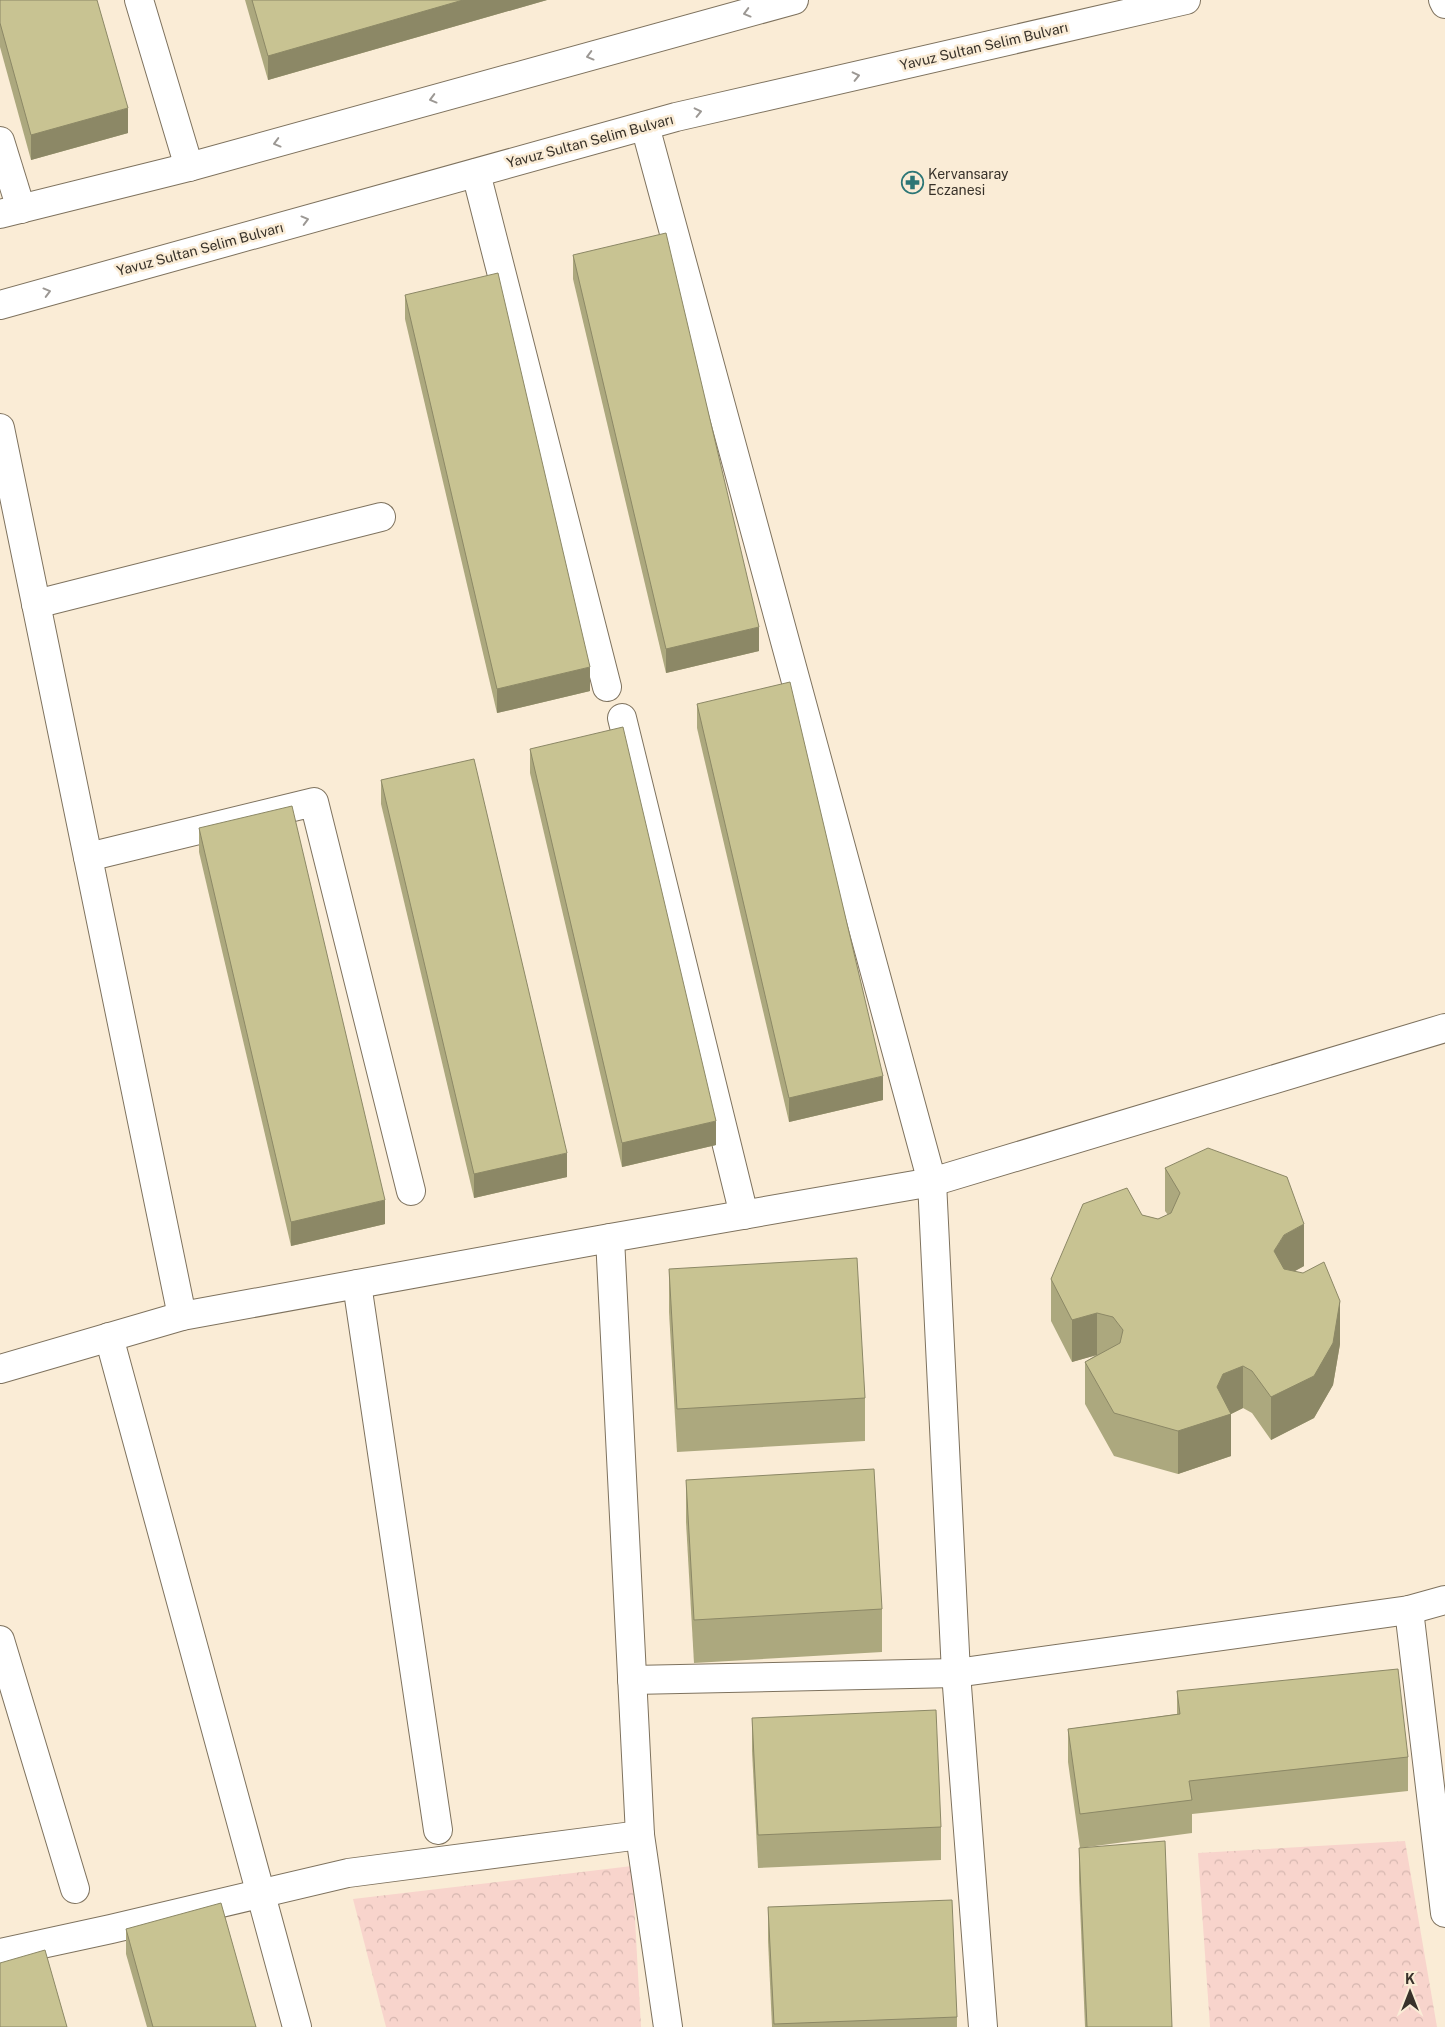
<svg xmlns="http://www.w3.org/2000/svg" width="1445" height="2027" font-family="'Public Sans',sans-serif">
<defs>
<pattern id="park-crowns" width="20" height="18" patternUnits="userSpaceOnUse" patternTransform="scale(1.25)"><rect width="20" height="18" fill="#f8d4cc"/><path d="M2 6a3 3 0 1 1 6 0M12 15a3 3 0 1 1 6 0" fill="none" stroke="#d5b6af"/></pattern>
</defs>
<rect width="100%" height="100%" fill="#faecd6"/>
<g fill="url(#park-crowns)">
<polygon points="1405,1841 1437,2027 1210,2027 1198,1853"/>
<polygon points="632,1866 641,2027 386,2027 353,1899"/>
</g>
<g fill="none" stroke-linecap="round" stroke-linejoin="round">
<defs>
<g id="minor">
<polyline points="139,0 189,167"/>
<polyline points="645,126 932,1182 1445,1028"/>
<polyline points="0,141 21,209"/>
<polyline points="476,173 607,687"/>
<polyline points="0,428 182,1316"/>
<polyline points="36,604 381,517"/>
<polyline points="622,718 744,1215"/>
<polyline points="88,857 314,802 411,1191"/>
<polyline points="357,1284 438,1830"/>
<polyline points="109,1337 297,2027"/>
<polyline points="0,1369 182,1316 610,1238"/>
<polyline points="1409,1610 1445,1913"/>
<polyline points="0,1640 75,1889"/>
<polyline points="632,1680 956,1673 1409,1610 1445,1600"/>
<polyline points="0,1953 111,1929 348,1873 640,1835"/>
<polyline points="668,2027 640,1835 610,1238 932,1182 956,1673 983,2027"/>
</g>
<g id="major">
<polyline points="1443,0 1445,4"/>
<polyline points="0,214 189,167 794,0"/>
<polyline points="0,305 676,117 1186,0"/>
</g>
</defs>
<use href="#minor" stroke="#7e725e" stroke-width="30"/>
<use href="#major" stroke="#7e725e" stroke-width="30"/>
<use href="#minor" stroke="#fff" stroke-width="28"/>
<use href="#major" stroke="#fff" stroke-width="28"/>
</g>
<g fill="#aca87e">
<polygon points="0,0 128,133 31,160 0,47"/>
<polygon points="245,0 547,0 268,80"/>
<polygon points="573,255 759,651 666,673 573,279"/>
<polygon points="405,295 590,691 497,713 405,319"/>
<polygon points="697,704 883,1100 789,1122 697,728"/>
<polygon points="530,749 716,1145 622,1167 530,773"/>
<polygon points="381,780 567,1177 474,1198 381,804"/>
<polygon points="199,828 385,1224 291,1246 199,852"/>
<polygon points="1165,1168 1304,1266 1295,1271 1340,1344 1333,1385 1314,1418 1271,1440 1252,1413 1243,1408 1231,1414 1231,1456 1178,1474 1114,1456 1085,1404 1085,1362 1096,1355 1072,1362 1051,1321 1051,1279 1142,1215 1158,1219 1168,1215 1165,1211"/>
<polygon points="669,1269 865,1398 865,1441 677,1452 669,1312"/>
<polygon points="686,1480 882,1609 882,1652 694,1663 686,1522"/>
<polygon points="1177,1691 1408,1757 1408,1791 1192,1814 1192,1833 1080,1848 1068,1762 1068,1729 1177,1714"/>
<polygon points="752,1718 941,1827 941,1860 758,1868 752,1751"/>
<polygon points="1079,1848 1172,2027 1085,2027 1079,1881"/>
<polygon points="768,1907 957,2017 957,2027 772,2027 768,1940"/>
<polygon points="126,1929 256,2027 147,2027 126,1954"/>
</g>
<g fill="#8c8866">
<polygon points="463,0 547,0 268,80 268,56"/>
<polygon points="128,108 128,133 31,160 31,135"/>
<polygon points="759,627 759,651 666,673 666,649"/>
<polygon points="590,667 590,691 497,713 497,689"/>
<polygon points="883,1076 883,1100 789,1122 789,1098"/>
<polygon points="716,1121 716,1145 622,1167 622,1143"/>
<polygon points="567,1153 567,1177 474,1198 474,1174"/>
<polygon points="385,1200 385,1224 291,1246 291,1222"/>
<polygon points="1304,1224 1304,1266 1284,1277 1274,1251 1284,1235"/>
<polygon points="1340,1301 1340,1344 1333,1385 1314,1418 1271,1440 1271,1397"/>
<polygon points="1097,1313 1097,1355 1072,1362 1072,1320"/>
<polygon points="1243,1366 1243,1408 1231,1414 1231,1456 1178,1474 1178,1431 1217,1387 1223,1374"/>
</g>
<g fill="#c8c392" stroke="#8c8866">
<polygon points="0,0 97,0 128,108 31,135 0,23"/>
<polygon points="252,0 463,0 268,56"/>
<polygon points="666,233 759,627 666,649 573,255"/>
<polygon points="498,273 590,667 497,689 405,295"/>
<polygon points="790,682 883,1076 789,1098 697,704"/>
<polygon points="623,727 716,1121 622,1143 530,749"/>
<polygon points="474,759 567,1153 474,1174 381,780"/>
<polygon points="292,806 385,1200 291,1222 199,828"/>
<polygon points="1208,1148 1287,1177 1304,1224 1284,1235 1274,1251 1284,1269 1303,1273 1324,1262 1340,1301 1333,1343 1314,1376 1271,1397 1252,1371 1243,1366 1223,1374 1217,1387 1231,1414 1178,1431 1114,1413 1085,1362 1120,1343 1123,1330 1113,1317 1097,1313 1072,1320 1051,1279 1083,1204 1127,1188 1142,1215 1158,1219 1171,1213 1180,1193 1165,1168"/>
<polygon points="857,1258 865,1398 677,1409 669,1269"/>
<polygon points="874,1469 882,1609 694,1620 686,1480"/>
<polygon points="1398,1669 1408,1757 1189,1781 1192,1800 1080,1814 1068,1729 1180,1714 1177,1691"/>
<polygon points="936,1710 941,1827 758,1835 752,1718"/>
<polygon points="1165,1841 1172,2027 1087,2027 1079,1848"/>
<polygon points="952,1900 957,2017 774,2024 768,1907"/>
<polygon points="221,1903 256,2027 153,2027 126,1929"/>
<polygon points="45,1950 67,2027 0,2027 0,1963"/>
</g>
<defs><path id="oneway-chevron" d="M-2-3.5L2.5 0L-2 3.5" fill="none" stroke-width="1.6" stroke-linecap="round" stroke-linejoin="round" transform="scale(1.25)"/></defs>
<g stroke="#9c9894">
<use href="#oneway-chevron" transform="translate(747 13) rotate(165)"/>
<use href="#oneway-chevron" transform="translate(590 56) rotate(165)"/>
<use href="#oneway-chevron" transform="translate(856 76) rotate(-13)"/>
<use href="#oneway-chevron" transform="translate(433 99) rotate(165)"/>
<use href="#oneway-chevron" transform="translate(698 112) rotate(-13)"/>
<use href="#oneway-chevron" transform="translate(277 143) rotate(165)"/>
<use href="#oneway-chevron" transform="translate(305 220) rotate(-15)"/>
<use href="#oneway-chevron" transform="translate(47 292) rotate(-15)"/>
</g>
<defs>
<symbol id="pharmacy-ring" viewBox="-11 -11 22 22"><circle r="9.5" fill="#faecd6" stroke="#2c7676" stroke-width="1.5"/><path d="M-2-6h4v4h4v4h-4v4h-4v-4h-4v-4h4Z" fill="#2c7676"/></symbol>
</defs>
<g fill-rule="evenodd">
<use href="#pharmacy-ring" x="900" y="170" width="25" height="25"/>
</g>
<g text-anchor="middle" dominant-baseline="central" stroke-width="5" stroke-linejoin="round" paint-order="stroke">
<g font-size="14" fill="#38322a" stroke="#faecd6">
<text transform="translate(984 46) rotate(-13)">Yavuz Sultan Selim Bulvarı</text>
<text transform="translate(590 141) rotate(-15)">Yavuz Sultan Selim Bulvarı</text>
<text transform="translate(200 249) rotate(-15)">Yavuz Sultan Selim Bulvarı</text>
</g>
<g font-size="14" fill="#38322a" stroke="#faecd6" text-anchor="start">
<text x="928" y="174">Kervansaray<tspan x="928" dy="16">Eczanesi</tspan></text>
</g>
</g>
<g transform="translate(1410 1992)" stroke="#faecd6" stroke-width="4" paint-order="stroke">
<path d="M0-4L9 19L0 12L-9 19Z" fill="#38322a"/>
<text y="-8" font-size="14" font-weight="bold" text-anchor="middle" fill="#38322a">K</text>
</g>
</svg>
